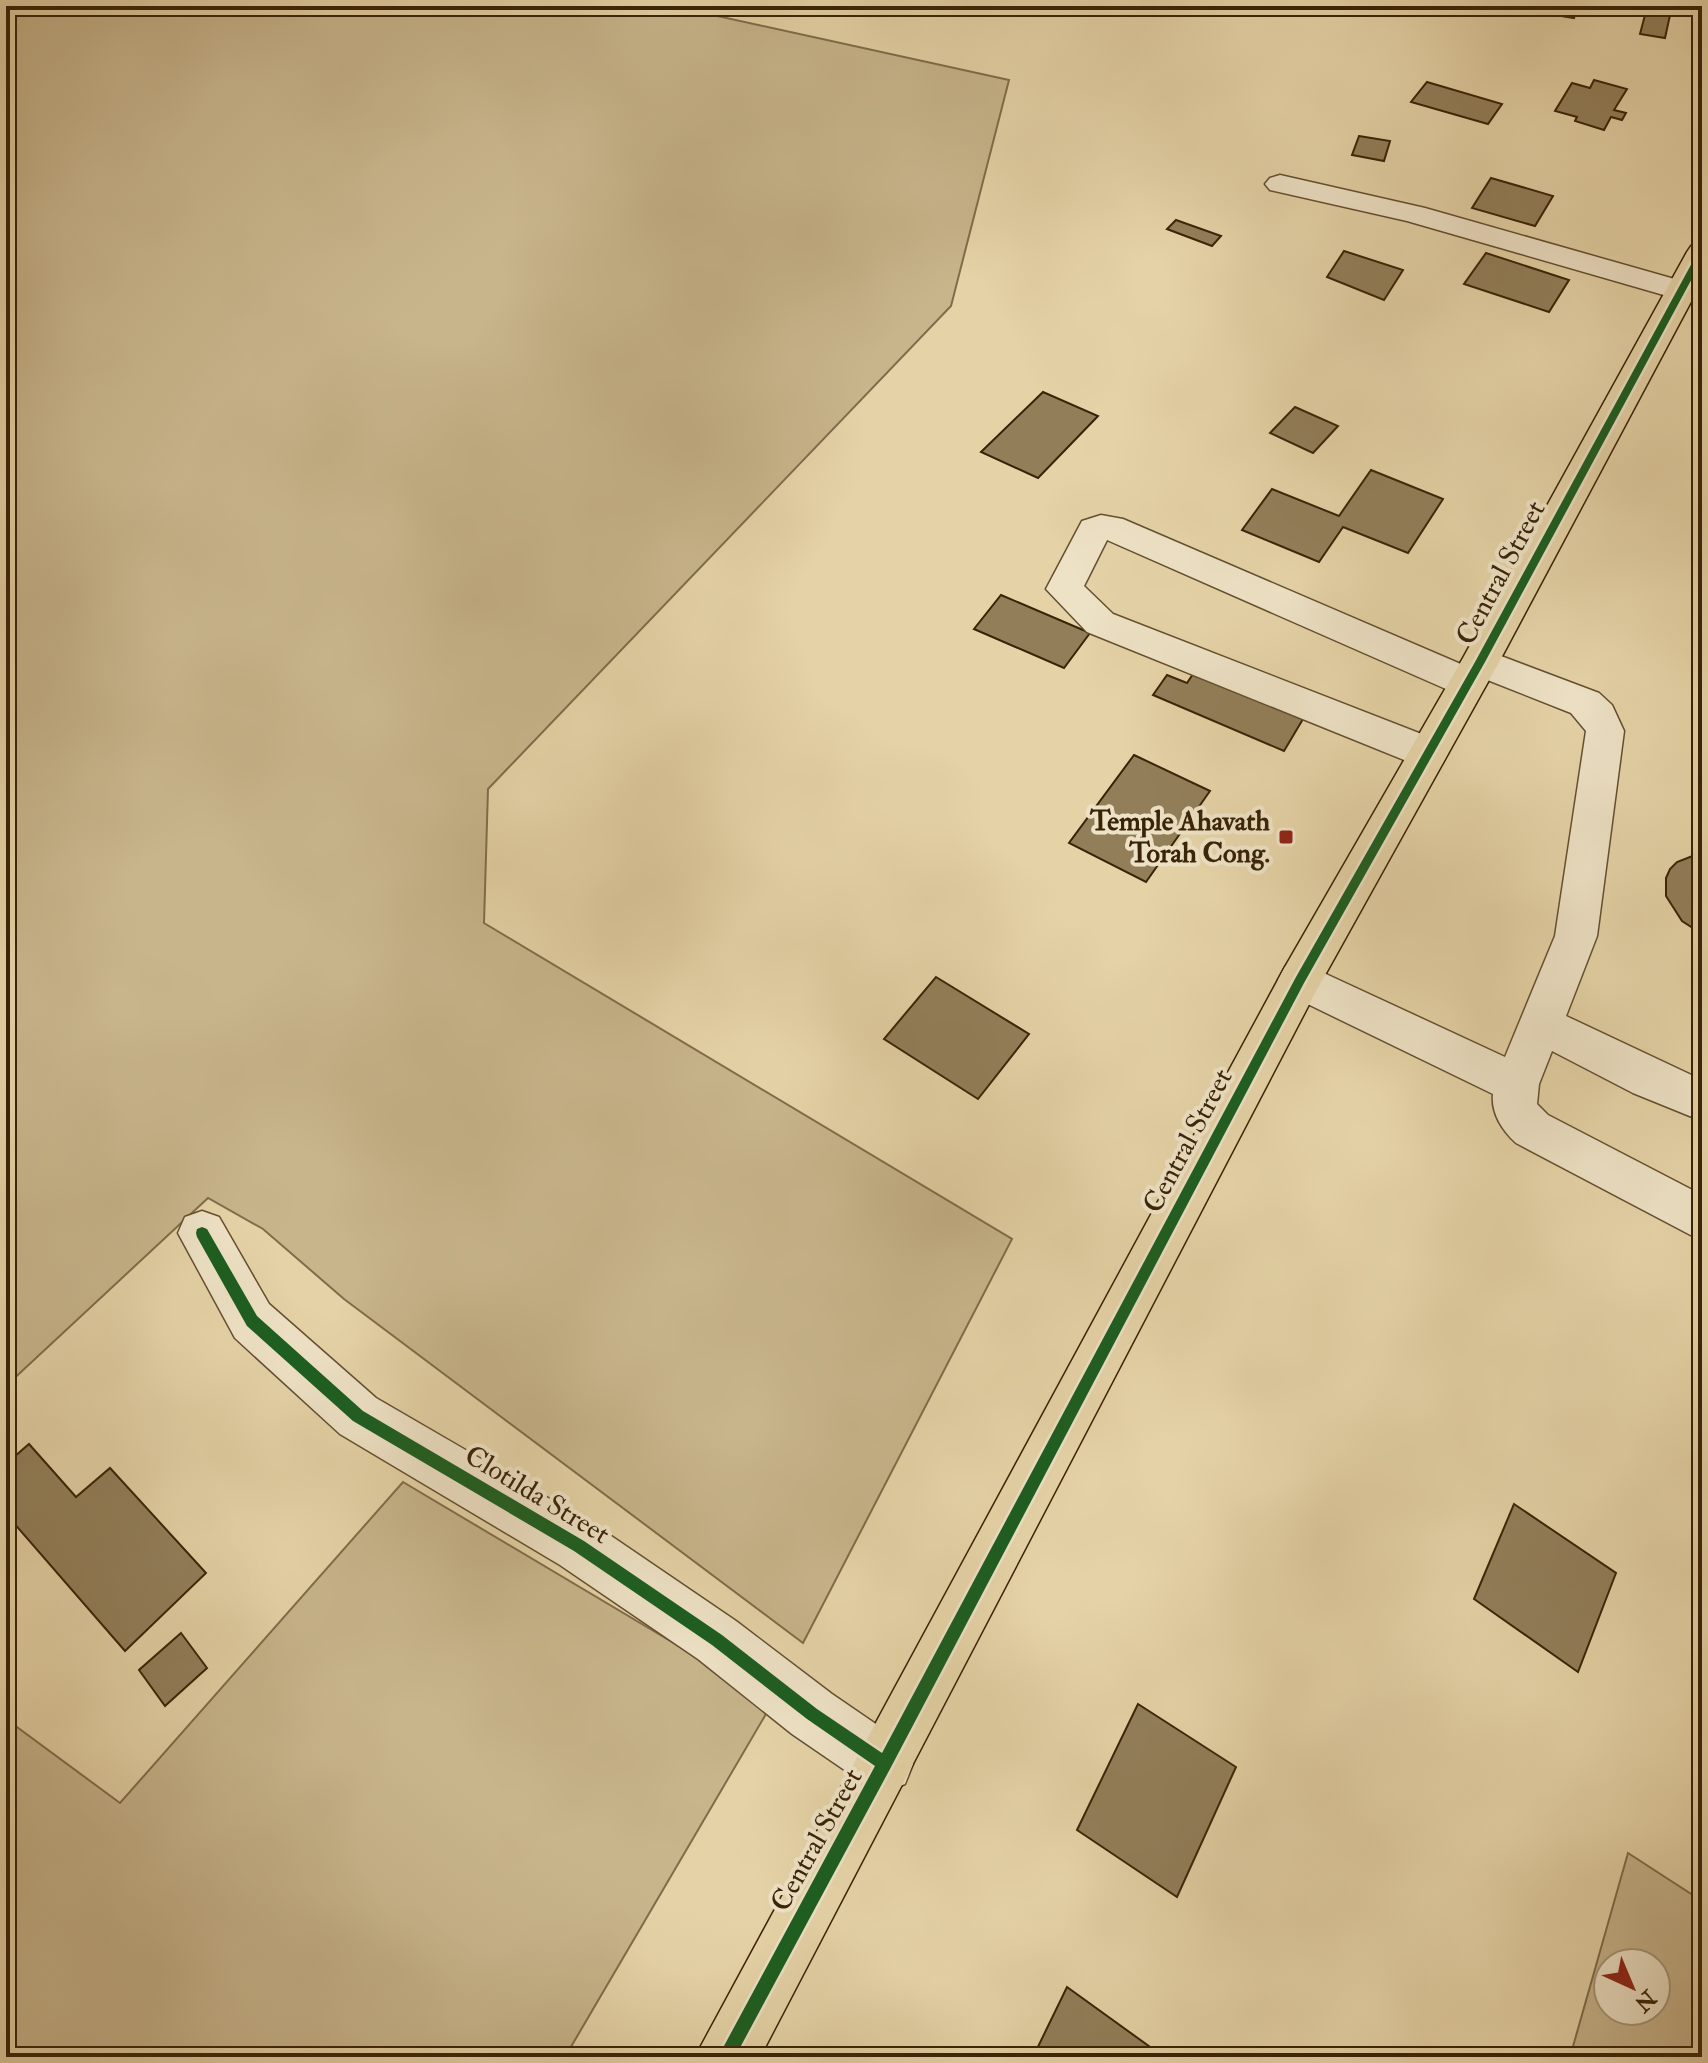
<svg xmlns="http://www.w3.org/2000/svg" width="1708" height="2063" font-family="'IM FELL Double Pica',serif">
<rect width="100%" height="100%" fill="#e5d3a7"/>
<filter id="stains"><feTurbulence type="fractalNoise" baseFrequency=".0025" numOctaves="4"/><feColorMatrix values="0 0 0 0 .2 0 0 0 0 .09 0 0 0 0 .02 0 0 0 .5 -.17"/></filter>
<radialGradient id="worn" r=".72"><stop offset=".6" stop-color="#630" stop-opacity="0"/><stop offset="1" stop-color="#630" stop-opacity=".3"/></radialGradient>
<g fill="#c8b58c" stroke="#806c4a" stroke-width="2" fill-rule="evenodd">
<polygon points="6,6 672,6 1009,80 951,306 488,789 484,923 1012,1239 803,1643 344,1299 263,1229 208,1198 6,1386"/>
<polygon points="403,1482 773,1702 565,2057 6,2057 6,1719 120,1803"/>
<path d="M1628 1853 1702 1901V2057H1570ZM1608 1963H1656V2011H1608Z"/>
</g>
<g fill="#927f5a" stroke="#392307" stroke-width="2">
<polygon points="1552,6 1577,6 1574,18 1549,14"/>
<polygon points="1596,6 1672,6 1665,38 1640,34 1645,15"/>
<polygon points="1594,80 1627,89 1614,110 1626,113 1622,120 1611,117 1604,130 1575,121 1577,117 1555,111 1572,83 1590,88"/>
<polygon points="1427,82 1502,104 1488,124 1411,102"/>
<polygon points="1359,136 1390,141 1384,161 1352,155"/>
<polygon points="1491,178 1553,196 1535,226 1472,208"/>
<polygon points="1176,220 1221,236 1212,246 1167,229"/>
<polygon points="1344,251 1403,270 1384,300 1327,277"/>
<polygon points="1486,253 1569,280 1549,312 1464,284"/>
<polygon points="1043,392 1098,416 1038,478 981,452"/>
<polygon points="1295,407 1338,426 1313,453 1270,433"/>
<polygon points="1371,470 1443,499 1408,553 1343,527 1319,562 1242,530 1272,489 1339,516"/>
<polygon points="1001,595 1090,633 1064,668 974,629"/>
<polygon points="1195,671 1306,714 1284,751 1153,695 1167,675 1187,683"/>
<polygon points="1134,755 1210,791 1146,882 1069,843"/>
<polygon points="1695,855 1702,855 1702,934 1682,921 1666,896 1666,878 1670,869 1677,862"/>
<polygon points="936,977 1029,1034 978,1099 884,1039"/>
<polygon points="29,1444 76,1497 110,1468 206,1573 125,1651 6,1514 6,1464"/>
<polygon points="1514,1504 1616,1573 1578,1672 1474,1599"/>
<polygon points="181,1633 207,1668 165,1706 139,1670"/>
<polygon points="1138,1704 1236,1767 1177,1897 1077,1830"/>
<polygon points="1067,1987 1164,2057 1033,2057"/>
</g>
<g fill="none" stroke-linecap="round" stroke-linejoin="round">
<defs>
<g id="minor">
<polygon points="1280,175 1425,208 1692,284 1697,291 1692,298 1681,300 1407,221 1270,190 1265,184 1270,178"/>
<path d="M1101 515 1123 519 1463 665 1467 652 1480 648 1599 693 1612 705 1624 731 1597 936 1566 1016 1702 1080V1121L1633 1093 1552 1051 1539 1084 1537 1104 1548 1115 1702 1195V1241L1516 1143C1502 1130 1491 1113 1493 1094L1285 993 1278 980 1285 967 1300 962 1505 1057 1555 936 1586 731 1571 713 1485 679 1487 683 1481 693 1468 697 1455 693 1107 540 1084 586 1113 614 1442 742 1448 753 1442 764 1428 768 1414 764 1087 632 1046 589 1082 521Z"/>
<polygon points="202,1211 219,1217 269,1304 376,1398 598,1527 736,1621 832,1694 905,1744 913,1764 905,1784 885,1792 865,1784 792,1734 698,1659 560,1565 340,1434 235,1338 178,1233 185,1217"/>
</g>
<polygon id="major" points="1702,243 1702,281 1499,662 1315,993 760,2057 695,2057 1285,967 1463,658 1687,252 1691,246"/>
</defs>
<use href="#minor" stroke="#644f2f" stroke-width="3"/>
<use href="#major" stroke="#392307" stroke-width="3"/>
<use href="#minor" fill="#eee2c6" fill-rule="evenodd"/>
<use href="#major" fill="#e5d3a7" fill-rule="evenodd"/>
<defs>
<polygon id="cycleway" points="1699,250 1702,250 1702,260 1485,662 1304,983 890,1769 735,2057 718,2057 875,1766 807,1719 712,1645 574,1551 353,1421 247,1326 197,1237 196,1233 197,1229 202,1227 207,1229 257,1316 363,1411 584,1541 722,1635 817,1709 882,1753 1296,977 1475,662"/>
</defs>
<use href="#cycleway" stroke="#eee2c6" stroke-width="5"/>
<use href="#cycleway" fill="#1b5e20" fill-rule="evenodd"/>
</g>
<rect fill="#8f2418" stroke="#eee2c6" stroke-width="3" x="1278" y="829" width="16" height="16" rx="4"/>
<g text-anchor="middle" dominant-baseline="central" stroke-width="8" stroke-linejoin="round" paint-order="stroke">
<g font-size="28" fill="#392307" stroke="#eee2c6">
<text transform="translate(1501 573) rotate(-62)">Central Street</text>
<text transform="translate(1188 1141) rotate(-62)">Central Street</text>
<text transform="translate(537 1495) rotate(31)">Clotilda Street</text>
<text transform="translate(817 1840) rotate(-61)">Central Street</text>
</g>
<g font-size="28" font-weight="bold" fill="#392307" stroke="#eee2c6" text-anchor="end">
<text x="1270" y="821">Temple Ahavath<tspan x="1270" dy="32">Torah Cong.</tspan></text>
</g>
</g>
<rect width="1708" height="2063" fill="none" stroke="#e5d3a7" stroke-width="32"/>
<rect x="8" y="8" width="1692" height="2047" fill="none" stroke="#392307" stroke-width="4"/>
<rect x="16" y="16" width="1676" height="2031" fill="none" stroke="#392307" stroke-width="2"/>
<g transform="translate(1632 1987) rotate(136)"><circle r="38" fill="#eee2c6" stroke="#a6967a" stroke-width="2"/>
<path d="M0-6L14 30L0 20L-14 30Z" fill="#8f2418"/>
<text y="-12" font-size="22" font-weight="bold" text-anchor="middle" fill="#392307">N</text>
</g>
<rect width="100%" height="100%" filter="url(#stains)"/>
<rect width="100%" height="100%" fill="url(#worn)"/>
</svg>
